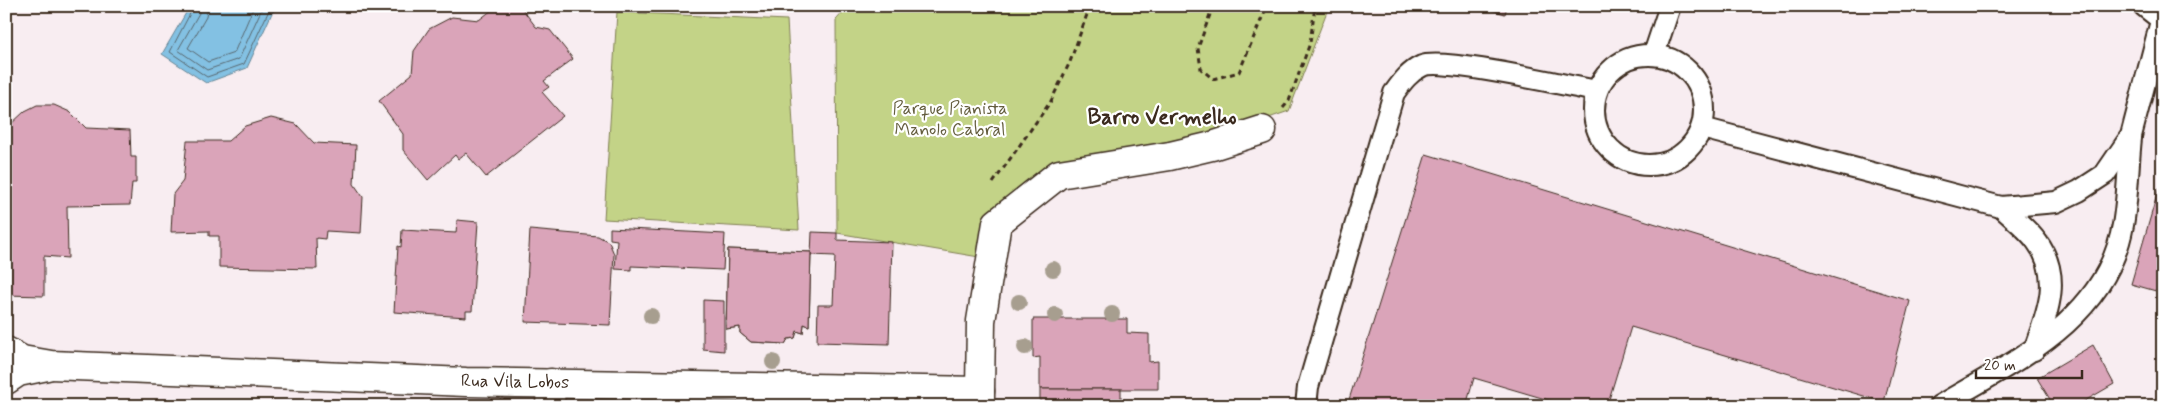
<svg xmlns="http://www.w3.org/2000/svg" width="2169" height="412" font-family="Mynerve,sans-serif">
<rect width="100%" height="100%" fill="#f8edf1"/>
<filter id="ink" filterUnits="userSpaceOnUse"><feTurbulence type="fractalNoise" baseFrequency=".02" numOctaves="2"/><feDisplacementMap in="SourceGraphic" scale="10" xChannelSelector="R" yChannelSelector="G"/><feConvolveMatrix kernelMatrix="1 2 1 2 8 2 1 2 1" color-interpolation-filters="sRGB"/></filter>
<g filter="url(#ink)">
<g fill="#c3d387" stroke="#7f7e52">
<polygon points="849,6 1329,6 1289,111 1030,200 991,259 837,233 836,20"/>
<polygon points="617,12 787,20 799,230 604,219"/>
</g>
<polygon fill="#83c1e3" stroke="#668594" points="190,6 278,6 272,13 247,68 206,83 162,54"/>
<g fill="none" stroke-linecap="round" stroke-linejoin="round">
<g stroke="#58666d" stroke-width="1">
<polyline points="194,6 170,52 207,77 244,64 271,6"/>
<polyline points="201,6 199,13 178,50 207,70 239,59 263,6"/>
<polyline points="208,6 206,17 188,48 208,62 234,53 254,6"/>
</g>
</g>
<g fill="#daa4b9" stroke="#3b2a1e">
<polygon points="497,6 520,6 536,27 550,30 573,59 544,81 549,87 542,92 563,116 486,177 466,153 458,159 455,155 428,180 403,150 403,134 379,101 412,74 414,51 429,29 452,17 479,20"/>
<polygon points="1478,6 1507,6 1505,14"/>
<polygon points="1549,6 1573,6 1572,12"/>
<polygon points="37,105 54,105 70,112 86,128 130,130 131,157 136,157 136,183 132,183 130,205 67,206 68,258 44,256 44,296 6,295 6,124 10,125 25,111"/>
<polygon points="271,118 296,124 314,143 356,145 354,184 363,197 361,233 326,231 325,239 316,238 317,269 219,267 219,236 209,236 209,231 171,232 173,194 183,181 187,141 228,141 245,126"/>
<polygon points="1426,154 1910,301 1884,402 1631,327 1607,406 1569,406 1474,378 1466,406 1347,406"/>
<polygon points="2163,174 2163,293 2131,284"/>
<polygon points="457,220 478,222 472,311 466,311 466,317 394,312 398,246 401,247 402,230 456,233"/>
<polygon points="610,228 725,234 723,270 631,266 631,270 615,269 617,240 610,239"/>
<polygon points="530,230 598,236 609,242 614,254 610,325 525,322"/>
<polygon points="812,232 837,233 837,240 892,242 889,344 817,342 818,305 833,305 835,256 811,255"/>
<polygon points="728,249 811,252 809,326 804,324 803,333 797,331 795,338 788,339 785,344 751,342 740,333 740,327 726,329"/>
<polygon points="728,249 811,252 809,326 804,324 803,333 797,331 795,338 788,339 785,344 751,342 740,333 740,327 726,329"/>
<polygon points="703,300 724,301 724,351 703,349"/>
<polygon points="1033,319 1127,319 1127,333 1149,334 1149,362 1158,361 1158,389 1040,389 1040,357 1033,358"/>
<polygon points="2093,345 2114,384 2076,406 2054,406 2037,378"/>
<rect x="1040" y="389" width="81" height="17"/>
<polygon points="2163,402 2163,406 2126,406 2125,404"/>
</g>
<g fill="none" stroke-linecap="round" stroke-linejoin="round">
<defs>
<g id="lane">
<polyline points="2144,6 2163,21"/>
<polyline points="1654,54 1670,6"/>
<circle cx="1649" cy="110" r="55"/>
<polyline points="1702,128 2001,207 2056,202 2079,191 2105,174 2131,136 2161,21"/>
<path d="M2001 207C2013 218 2028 229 2037 242 2063 277 2047 314 2034 350"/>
<path d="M1306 406 1308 387 1394 93C1402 82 1409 72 1422 66 1443 57 1567 86 1597 91"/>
<path d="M1939 406C2014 361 2106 321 2123 225 2128 197 2128 166 2131 138"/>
</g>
<g id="street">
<polyline points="980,391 981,321 997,223 1059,174 1170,156 1212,146 1262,130"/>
<polyline points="550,406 551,383"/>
</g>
<g id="secondary">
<polyline points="6,351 22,360 51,365 466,382 980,391 980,406"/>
<polyline points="6,380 18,372 47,366"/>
</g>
</defs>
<use href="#lane" stroke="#3b2a1e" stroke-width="24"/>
<use href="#street" stroke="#3b2a1e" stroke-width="31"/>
<use href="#secondary" stroke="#3b2a1e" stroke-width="31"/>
<g stroke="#3b2a1e" stroke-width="3" stroke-dasharray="5 4" stroke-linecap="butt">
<polyline points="1213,6 1198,48 1201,69 1213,79 1239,72 1267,6"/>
<polyline points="1283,108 1289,101 1310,43 1315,6"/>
<polyline points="993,183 1051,101 1070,62 1090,6"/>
</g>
<use href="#lane" stroke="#fff" stroke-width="20"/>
<use href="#street" stroke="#fff" stroke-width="28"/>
<use href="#secondary" stroke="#fff" stroke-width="28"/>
</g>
<g fill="#a79e8f">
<circle cx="1053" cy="269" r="8"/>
<circle cx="1019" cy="302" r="8"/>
<circle cx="1112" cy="314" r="8"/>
<circle cx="1055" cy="315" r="8"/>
<circle cx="651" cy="316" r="8"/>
<circle cx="1025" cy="347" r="8"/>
<circle cx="773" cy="362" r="8"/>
</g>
</g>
<g text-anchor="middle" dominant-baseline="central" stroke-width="4.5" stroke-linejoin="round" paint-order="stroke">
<g font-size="18" fill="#645d3e" stroke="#fff">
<text x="950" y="109">Parque Pianista<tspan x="950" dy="21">Manolo Cabral</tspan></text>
</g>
<g font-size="18" fill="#3b2a1e" stroke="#fff">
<text transform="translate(515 382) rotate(1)">Rua Vila Lobos</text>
</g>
<g font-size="22" font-weight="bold" fill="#3b2a1e" stroke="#fff">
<text x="1162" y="118">Barro Vermelho</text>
</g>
</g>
<rect width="2169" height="412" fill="none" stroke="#fff" stroke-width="25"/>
<rect x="12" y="12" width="2144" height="387" fill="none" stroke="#3b2a1e" stroke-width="2" filter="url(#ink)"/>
<path d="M1976 370v8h106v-8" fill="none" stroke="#3b2a1e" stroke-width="2.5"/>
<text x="1984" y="370" font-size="15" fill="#3b2a1e" stroke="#ffffff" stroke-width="4" paint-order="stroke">20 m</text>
</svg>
